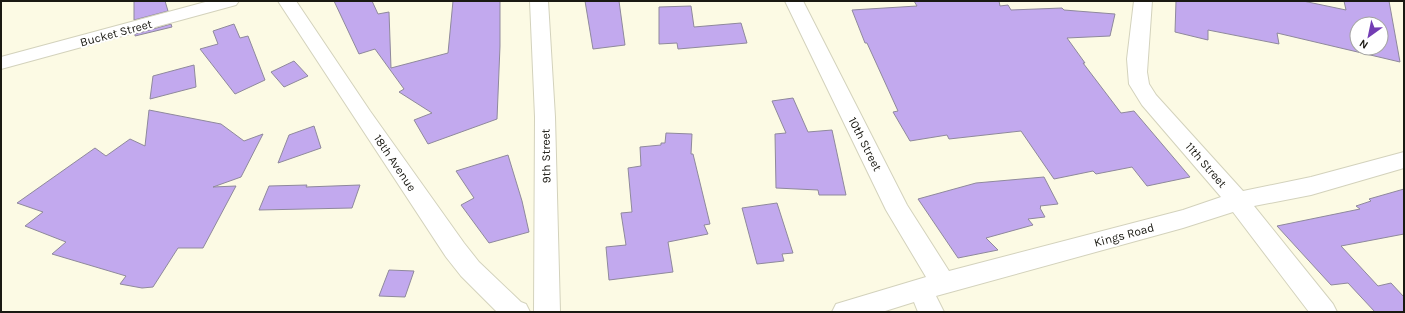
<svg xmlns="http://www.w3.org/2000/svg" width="1405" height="313" font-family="Karla,sans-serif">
<rect width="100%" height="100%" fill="#fcfae4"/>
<g fill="#c2a9ee" stroke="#8f899c" fill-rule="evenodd">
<polygon points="134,1 165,1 168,11 134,20"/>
<polygon points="334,1 372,1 378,14 389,12 391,68 448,53 453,1 500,1 500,46 497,119 428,144 414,120 432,113 399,92 404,89 375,49 359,54"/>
<polygon points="585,1 619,1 625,45 593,49"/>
<polygon points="914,1 999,1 1000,6 1008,5 1011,10 1062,8 1064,10 1115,14 1110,36 1067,38 1085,63 1083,63 1121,113 1134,111 1190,177 1147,186 1132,167 1096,174 1093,171 1054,179 1021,131 949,139 947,135 910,141 893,112 898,111 867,43 865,43 852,10 917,6"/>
<path d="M1176 1H1303L1346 10 1344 1H1389L1400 62 1277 33 1279 44 1208 30V40L1175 32ZM1357 24H1381V48H1357Z"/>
<polygon points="691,6 694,27 741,23 747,43 678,49 677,43 659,44 659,7"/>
<polygon points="171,24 172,27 135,36 135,34"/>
<polygon points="234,24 240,38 248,36 265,80 235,94 200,49 218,44 213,31"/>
<polygon points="294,61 308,76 284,87 271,72"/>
<polygon points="194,65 196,87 150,99 153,76"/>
<polygon points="793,98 808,132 832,130 846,195 819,195 818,190 776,188 775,134 786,133 772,101"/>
<polygon points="149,110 221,124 244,141 263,134 241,177 213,187 236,186 203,248 178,248 153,287 142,288 120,284 126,276 52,254 66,242 25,226 43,212 17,203 95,148 106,156 130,139 145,146"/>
<polygon points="314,126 321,148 278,163 289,135"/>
<polygon points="666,133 692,134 691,154 693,154 710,224 704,225 708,234 668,242 673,272 609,280 606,247 626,245 621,213 632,212 628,168 641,166 640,147 661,145 661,143 665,143"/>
<polygon points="508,155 522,201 529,232 489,243 461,205 474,198 456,171"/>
<polygon points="1044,177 1058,204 1040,206 1041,207 1040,208 1045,217 1028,219 1033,225 986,238 998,250 958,258 918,199 976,183"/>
<polygon points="307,185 306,187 360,185 352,208 259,210 269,186"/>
<polygon points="1404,189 1404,234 1341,246 1378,286 1391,283 1404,297 1404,312 1375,312 1348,283 1331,285 1277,226 1360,209 1356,206 1371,201 1369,199"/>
<polygon points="777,203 793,253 782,254 784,261 757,264 742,208"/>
<polygon points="389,270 414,271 405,297 379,296"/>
</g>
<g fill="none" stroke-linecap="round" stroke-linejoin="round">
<defs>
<g id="minor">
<polygon points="209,1 239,1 236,5 1,69 1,57"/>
<polygon points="278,1 296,1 370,111 464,243 479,262 521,302 526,304 530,312 497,312 461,276 446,257"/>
<polygon points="530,1 548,1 555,117 560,312 534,312 535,117"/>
<polygon points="785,1 803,1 907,205 949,271 1183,210 1221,197 1142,105 1129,84 1127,59 1134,1 1152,1 1147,72 1149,84 1156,95 1243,191 1311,177 1404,152 1404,168 1311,195 1254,206 1333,304 1337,312 1309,312 1233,212 1183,228 936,296 944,312 918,312 914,302 882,312 832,312 836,304 926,277 886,210"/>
</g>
</defs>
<use href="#minor" stroke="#d3d2bc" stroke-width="2"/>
<use href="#minor" fill="#fff" fill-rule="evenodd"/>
</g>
<g text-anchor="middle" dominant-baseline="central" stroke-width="4" stroke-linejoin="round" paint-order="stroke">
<g font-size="12" fill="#1a1912" stroke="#fff">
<text transform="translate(116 33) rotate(-15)">Bucket Street</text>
<text transform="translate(865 144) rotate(63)">10th Street</text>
<text transform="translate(546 156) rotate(-91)">9th Street</text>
<text transform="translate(395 163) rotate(56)">18th Avenue</text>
<text transform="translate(1206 165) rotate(49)">11th Street</text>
<text transform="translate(1124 235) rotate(-15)">Kings Road</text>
</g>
</g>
<rect width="1405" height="313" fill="none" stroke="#1a1912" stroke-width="4"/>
<g transform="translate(1369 36) rotate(213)"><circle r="19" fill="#ffffff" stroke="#a3a3a0"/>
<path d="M0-3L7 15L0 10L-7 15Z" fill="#733db4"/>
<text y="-6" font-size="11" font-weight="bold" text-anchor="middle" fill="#1a1912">N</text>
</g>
</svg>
